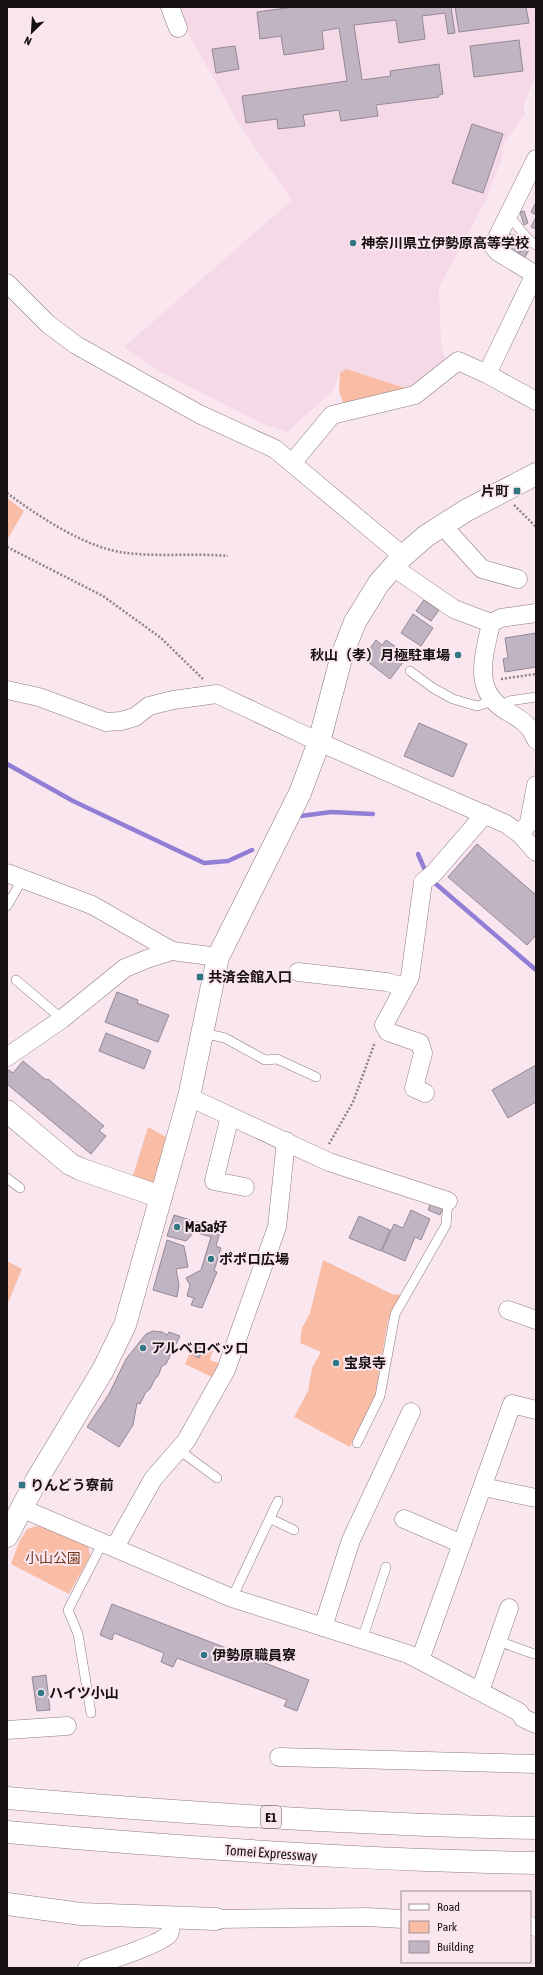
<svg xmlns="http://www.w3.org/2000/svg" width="543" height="1975" font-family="'Asap Condensed','Noto Sans JP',sans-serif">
<rect width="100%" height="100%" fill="#fae6ef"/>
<polygon fill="#f5d9e6" points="177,7 536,7 536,73 523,107 525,113 500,150 504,152 487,198 439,287 441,346 446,361 411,389 346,369 340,373 333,391 287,432 263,424 159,371 124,347 292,200 242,129 188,33"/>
<g fill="#f9bda5">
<polygon points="346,369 415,391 346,410 339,391 340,373"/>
<polygon points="7,498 24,511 7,540"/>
<polygon points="148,1127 166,1137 153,1183 133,1176"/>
<polygon points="323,1260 392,1294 402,1295 388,1320 374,1401 350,1447 294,1417 308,1391 312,1368 321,1352 300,1343 302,1328 310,1313"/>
<polygon points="7,1261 22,1269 7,1305"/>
<polygon points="194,1343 213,1350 210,1360 218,1363 220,1365 216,1379 185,1364"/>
<polygon points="37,1526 46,1528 88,1546 90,1556 69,1594 11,1564 20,1540 27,1529"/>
</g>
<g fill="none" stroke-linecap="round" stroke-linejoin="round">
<g stroke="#927ed5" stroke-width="4.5">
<polyline points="7,764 73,801 204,863 228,861 252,850"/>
<polyline points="301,816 331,812 373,814"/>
<polyline points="418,854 425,870"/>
<polyline points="436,884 536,970"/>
</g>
</g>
<g fill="#c0b4c3" stroke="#948896">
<polygon points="294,7 451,7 455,33 448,34 445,13 422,16 425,39 399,43 396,20 354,25 362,80 391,76 390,71 439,64 443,94 438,95 439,97 376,105 378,116 341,121 339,110 303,115 305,126 278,129 277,119 246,123 242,96 347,81 339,28 322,31 324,49 284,55 281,36 260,39 257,12"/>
<polygon points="455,7 526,7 529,23 459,32"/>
<polygon points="519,40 523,71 474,77 470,46"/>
<polygon points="235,46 239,69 216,73 212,49"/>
<polygon points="472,124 503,134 483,193 452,183"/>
<polygon points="536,202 536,215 531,212"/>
<polygon points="524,211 528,223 524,225 520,212"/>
<polygon points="536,217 536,229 531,227"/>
<polygon points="509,234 518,236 522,246 518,254 509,252 505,242"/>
<polygon points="523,247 529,250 524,259 518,256"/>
<polygon points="424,600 439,610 431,621 416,611"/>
<polygon points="413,614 433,628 421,646 401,633"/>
<polygon points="536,633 536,667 505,672 503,659 508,658 505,638"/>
<polygon points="376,640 382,645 386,640 396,647 391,652 404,661 390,679 363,658"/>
<polygon points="419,723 467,744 453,777 404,756"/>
<polygon points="477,844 536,895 536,935 527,945 448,877"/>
<polygon points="117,992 138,1000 137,1003 169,1015 158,1042 105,1022"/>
<polygon points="106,1033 151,1051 144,1069 99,1051"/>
<polygon points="23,1061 46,1080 48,1079 104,1126 99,1131 106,1136 91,1154 7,1084 7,1072 9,1070 13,1073"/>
<polygon points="536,1065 536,1102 508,1118 492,1090"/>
<polygon points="431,1202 443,1207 440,1215 428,1210"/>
<polygon points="411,1210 430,1219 421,1240 415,1237 405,1261 382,1251 394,1224 403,1228"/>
<polygon points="174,1215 221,1229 216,1246 221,1248 214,1271 217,1272 202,1308 191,1305 194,1298 187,1296 190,1285 186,1278 201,1270 211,1237 194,1232 186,1241 167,1236"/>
<polygon points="359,1216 390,1230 381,1251 349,1238"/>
<polygon points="167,1240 184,1246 188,1267 176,1269 179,1285 177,1297 153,1290"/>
<polygon points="153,1331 162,1332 167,1335 169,1332 180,1336 166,1364 162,1366 158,1376 155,1379 150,1389 146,1392 140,1404 137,1403 133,1425 119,1447 87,1427 109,1394 126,1359 146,1334"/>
<polygon points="197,1346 203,1348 199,1358 193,1355"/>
<polygon points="112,1604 309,1680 297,1711 284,1706 287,1700 177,1658 173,1667 161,1662 164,1653 114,1633 112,1640 100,1635"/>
<polygon points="46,1675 50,1710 37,1711 32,1677"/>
</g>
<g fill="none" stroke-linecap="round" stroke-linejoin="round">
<defs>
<g id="service">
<path d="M508 215C518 225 524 238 536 245"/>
<polyline points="410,671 433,688 453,699 477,706 493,701"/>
<polyline points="501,708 509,701 536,697"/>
<polyline points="7,906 22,880"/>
<polyline points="16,980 62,1019"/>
<polyline points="203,1033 225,1038 265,1060 277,1059 316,1077"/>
<polyline points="7,1178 20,1188"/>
<polyline points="357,1443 380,1396 395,1314 446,1225 448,1201"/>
<polyline points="179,1450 217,1478"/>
<polyline points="271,1519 294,1530"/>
<polyline points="232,1598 278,1501"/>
<polyline points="362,1640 386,1567"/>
<polyline points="498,1641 534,1654"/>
<polyline points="91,1713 78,1634 68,1610 103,1542"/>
</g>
<g id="minor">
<polyline points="170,7 178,28"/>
<polyline points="536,159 493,246 498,252 536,275"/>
<polyline points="7,283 48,324 76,345 199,414 275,449 403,556"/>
<polyline points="487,374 535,274"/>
<polyline points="293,462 332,415 415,395 458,361 487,374 536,401"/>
<polyline points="442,525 482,569 518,579"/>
<polyline points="393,567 454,609 491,623"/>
<path d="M536 613 501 618 491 623C484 657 471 691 508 712 521 719 531 726 536 740"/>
<polyline points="7,690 39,697 106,722 121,721 135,717 149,706 173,700 217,694 319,742 506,824 520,834 536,852"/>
<polyline points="520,834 529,823 536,785"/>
<polyline points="7,873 92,905 172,951"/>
<polyline points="298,972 387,982 404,987"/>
<polyline points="7,1057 62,1019 125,968 147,959 172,951 218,957"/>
<polyline points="425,1093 414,1088 423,1053 420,1043 388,1032 384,1025 410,977 423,882 434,873 485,814"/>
<polyline points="189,1097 329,1162 448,1201"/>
<polyline points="230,1116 214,1181 245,1187"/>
<polyline points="508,1310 536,1320"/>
<polyline points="483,1487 536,1498"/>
<polyline points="21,1508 232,1598 408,1654 519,1712 523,1718 536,1724"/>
<polyline points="404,1519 462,1544"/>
<polyline points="115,1547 153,1479 186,1441 226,1370 277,1227 286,1141"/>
<polyline points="323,1627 351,1540 411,1412"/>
<polyline points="420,1660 512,1404 536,1410"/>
<polyline points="480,1691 509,1608"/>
<polyline points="7,1730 67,1726"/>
<polyline points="279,1757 536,1764"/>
<polyline points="216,1919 367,1917 402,1919"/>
<polyline points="530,1926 536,1927"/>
<path d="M87 1968C101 1963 162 1944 169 1934 171 1930 171 1923 171 1919"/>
</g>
<g id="tertiary">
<polyline points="7,1111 70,1164 80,1169 161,1197"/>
<polyline points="7,1536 36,1481 103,1370 125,1325 189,1097 218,957 300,793 319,742 342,655 355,622 379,583 403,556 426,536 467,510 536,474"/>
<polyline points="7,1904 81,1914 216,1919"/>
</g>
<g id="motorway">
<path d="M7 1798C183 1813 359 1825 536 1828"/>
<path d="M7 1832C183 1848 359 1860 536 1863"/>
</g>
</defs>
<use href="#service" stroke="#8c7a82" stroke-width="10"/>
<use href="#minor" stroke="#8c7a82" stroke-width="19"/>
<use href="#tertiary" stroke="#8c7a82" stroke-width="23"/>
<use href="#motorway" stroke="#8c7a82" stroke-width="23"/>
<g stroke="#908288" stroke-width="2.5" stroke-dasharray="2 2" stroke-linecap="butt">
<path d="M7 493C38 516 87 549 127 553 160 557 194 553 228 556"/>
<polyline points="514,505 536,527"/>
<polyline points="7,547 103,596 161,638 204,680"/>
<polyline points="501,679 536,674"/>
<polyline points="329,1144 353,1102 375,1042"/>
</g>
<use href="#service" stroke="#fff" stroke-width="9"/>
<use href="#minor" stroke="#fff" stroke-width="18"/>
<use href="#tertiary" stroke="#fff" stroke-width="22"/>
<use href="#motorway" stroke="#fff" stroke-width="22"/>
</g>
<g fill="#307783" stroke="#fae6ef" stroke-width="1.5">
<circle cx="353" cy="243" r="4"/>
<rect x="513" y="487" width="8" height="8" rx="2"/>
<circle cx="458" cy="655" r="4"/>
<rect x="196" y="973" width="8" height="8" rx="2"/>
<circle cx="177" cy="1227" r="4"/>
<circle cx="211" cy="1259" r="4"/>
<circle cx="143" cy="1348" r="4"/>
<circle cx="336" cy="1363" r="4"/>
<rect x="18" y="1481" width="8" height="8" rx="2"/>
<circle cx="204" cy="1655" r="4"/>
<circle cx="41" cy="1693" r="4"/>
</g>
<g text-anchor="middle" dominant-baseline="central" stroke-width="4" stroke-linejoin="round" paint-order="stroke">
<rect fill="#fae6ef" stroke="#5a5055" stroke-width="1" x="261" y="1806" width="20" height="22" rx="3"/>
<g font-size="13" font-weight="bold" fill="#161013">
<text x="271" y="1817">E1</text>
</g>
<g font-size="14" font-weight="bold" fill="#161013" stroke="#fae6ef" text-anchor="start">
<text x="361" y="243">神奈川県立伊勢原高等学校</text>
<text x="509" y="491" text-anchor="end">片町</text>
<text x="450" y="655" text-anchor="end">秋山（孝）月極駐車場</text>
<text x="208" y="977">共済会館入口</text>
<text x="185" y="1227">MaSa好</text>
<text x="219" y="1259">ポポロ広場</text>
<text x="151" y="1348">アルベロベッロ</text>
<text x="344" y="1363">宝泉寺</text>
<text x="30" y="1485">りんどう寮前</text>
<text x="212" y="1655">伊勢原職員寮</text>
<text x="49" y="1693">ハイツ小山</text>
</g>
<g font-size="14" fill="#75381c" stroke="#fae6ef">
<text x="53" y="1558">小山公園</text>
</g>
<g font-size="14" fill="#161013" stroke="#fae6ef">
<text transform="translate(271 1853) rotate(4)">Tomei Expressway</text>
</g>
</g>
<rect width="543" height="1975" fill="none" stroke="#161013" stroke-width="16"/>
<rect x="401" y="1891" width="130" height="72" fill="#fae6ef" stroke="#9f9097"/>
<rect x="409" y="1904" width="20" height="6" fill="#ffffff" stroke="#9f9097"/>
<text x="437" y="1911" font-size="12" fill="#161013">Road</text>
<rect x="409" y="1921" width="20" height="12" fill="#f9bda5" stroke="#9f9097"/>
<text x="437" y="1931" font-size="12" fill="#161013">Park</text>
<rect x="409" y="1941" width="20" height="12" fill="#c0b4c3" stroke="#9f9097"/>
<text x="437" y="1951" font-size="12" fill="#161013">Building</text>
<g transform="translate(32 32) rotate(205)" stroke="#fae6ef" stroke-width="3" paint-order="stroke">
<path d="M0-3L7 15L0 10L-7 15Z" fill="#161013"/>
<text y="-6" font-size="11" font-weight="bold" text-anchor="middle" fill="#161013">N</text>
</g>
</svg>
